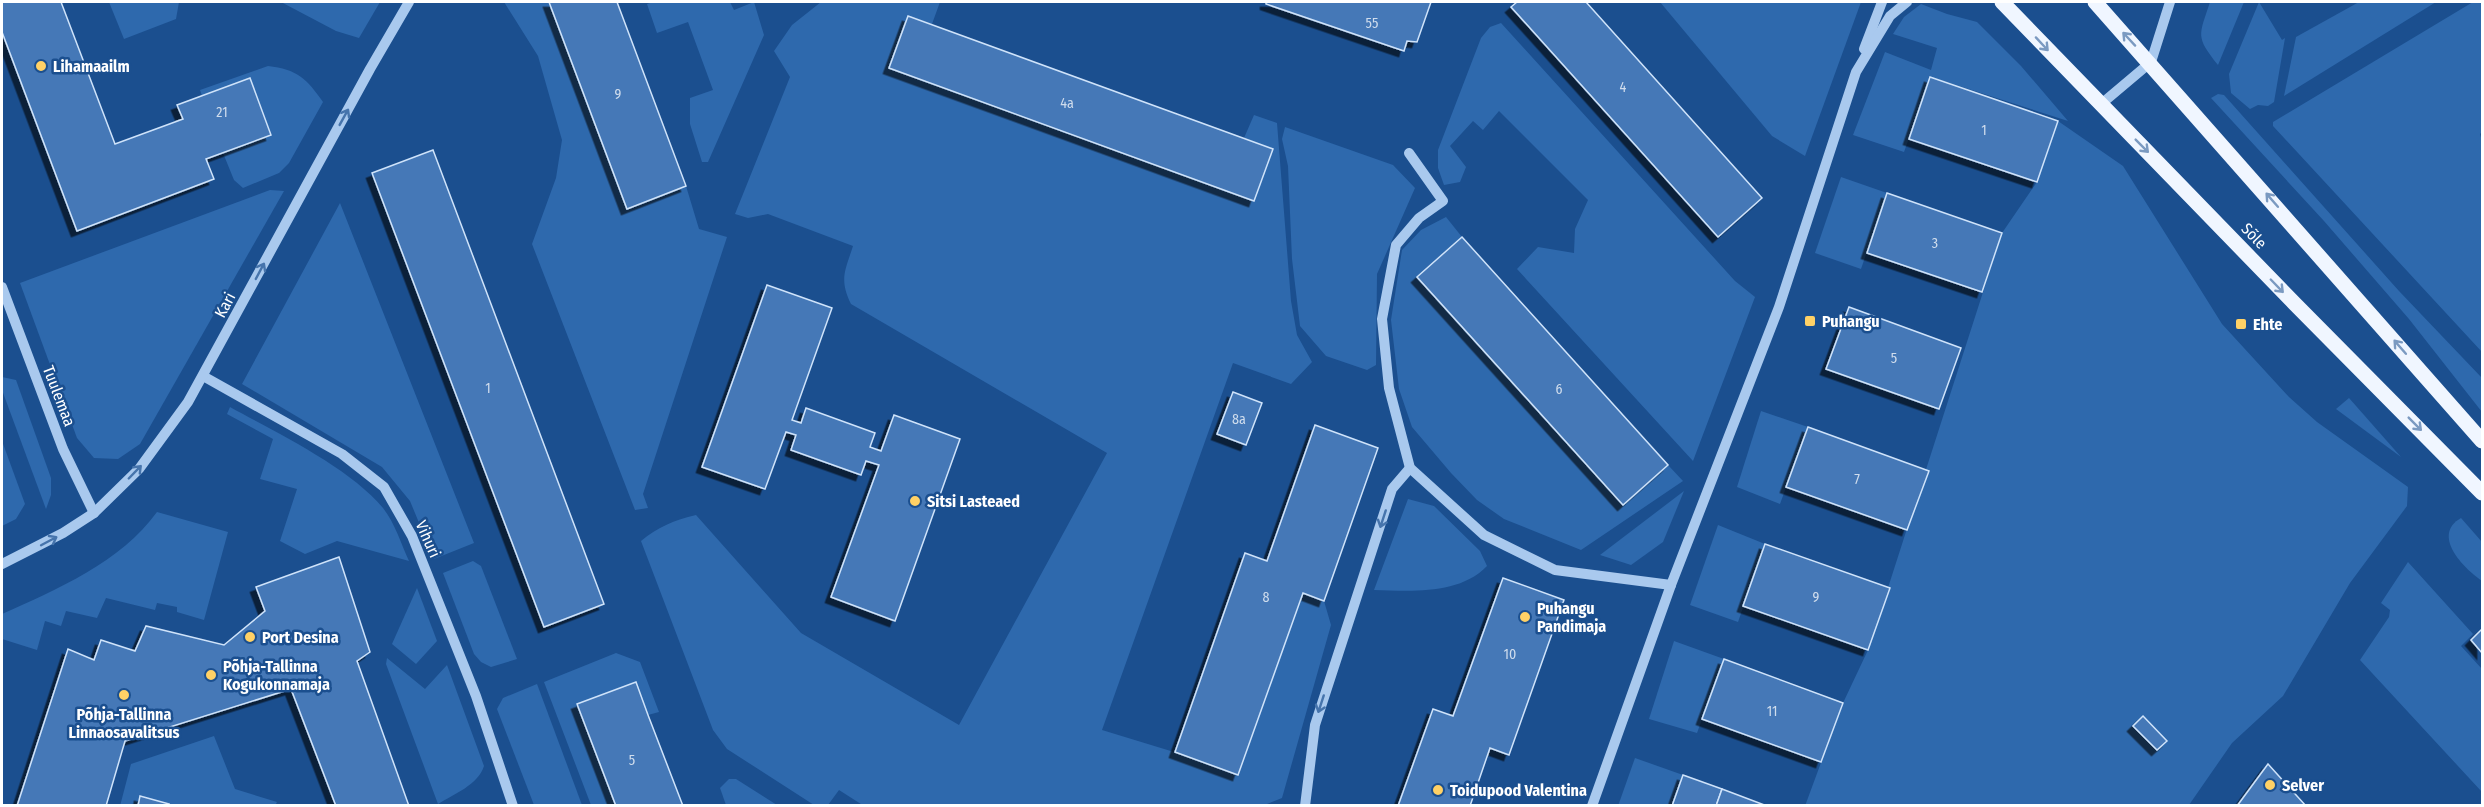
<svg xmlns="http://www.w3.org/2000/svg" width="2484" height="807" font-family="'Fira Sans Condensed',sans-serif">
<defs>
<filter id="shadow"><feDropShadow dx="-5.5" dy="5.5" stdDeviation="0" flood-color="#0009"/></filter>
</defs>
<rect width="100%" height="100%" fill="#1b4f8f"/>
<g fill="#2e69ad">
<polygon points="109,2 179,2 176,19 124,39"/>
<polygon points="281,2 380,2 359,38 336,31"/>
<polygon points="504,2 549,2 627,208 686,186 699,229 727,237 643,494 648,508 635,510 532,244 556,178 562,140 538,56"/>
<polygon points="653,2 730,2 734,10 754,2 764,35 708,162 702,162 690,124 690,98 713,90 688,22 657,33 647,4"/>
<path d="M821 2H940L932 24 908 16 889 68 1253 201 1273 149 1244 138 1254 115 1277 123 1291 301 1297 335 1312 362 1291 384 1233 363 1102 730 1174 752 1238 775 1303 593 1324 601 1331 625 1282 798 1262 806H864L839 790 828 805H814L727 749 713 730 641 541C658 527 674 520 696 515L801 633 959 725 1107 453 851 304C839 279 845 271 853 246L768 214 748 218 735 214 790 77 774 51 792 25Z"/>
<polygon points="1660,2 1861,2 1805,156 1772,136"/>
<path d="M2210 2H2244L2218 65C2195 36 2199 36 2210 2Z"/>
<polygon points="2259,2 2282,40 2285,38 2274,102 2268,106 2258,105 2250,109 2231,93 2229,74"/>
<polygon points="2359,2 2436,2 2284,96 2296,37"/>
<polygon points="2473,2 2482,2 2482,132 2480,134 2482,141 2482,352 2273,126 2273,122"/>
<polygon points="1921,4 1947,14 1977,22 2021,66 2068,121 1931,77 1904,152 1853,135 1885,52 1931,70 1937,48 1893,34 1904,17"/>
<polygon points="1501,23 1735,281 1755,297 1693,461 1517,269 1538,247 1574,253 1575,229 1588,200 1499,111 1483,130 1473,121 1450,146 1466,167 1460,182 1444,185 1438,168 1438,150 1481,38 1490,27"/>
<path d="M268 66C297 69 307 79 323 102L289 163 279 173 243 188 234 180 223 153 271 134 250 78 202 96 200 90Z"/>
<polygon points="2218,94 2224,95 2399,291 2482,378 2482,412 2409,319 2324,221 2211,98"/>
<polygon points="2058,121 2123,166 2222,324 2289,397 2317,422 2408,487 2407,506 2350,583 2283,696 2232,743 2189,805 1805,806 1843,703 1868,650 2002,233 2037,182"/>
<polygon points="1285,127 1393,165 1415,188 1377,274 1376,365 1367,370 1326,356 1300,326 1292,259 1288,166 1282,139"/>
<polygon points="1841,177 1887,193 1861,269 1815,253"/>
<polygon points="270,190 284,191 140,444 118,459 94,458 77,438 20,283"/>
<polygon points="340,203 474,543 434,559 410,501 382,467 242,384"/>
<polygon points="1446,217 1462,237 1417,277 1623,505 1668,465 1683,481 1581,550 1504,519 1477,500 1451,473 1412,427 1399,389 1391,320 1402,250 1421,230"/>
<polygon points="2,377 16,380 51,478 51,495 46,509 2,390"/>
<polygon points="2349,398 2401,457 2336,409"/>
<path d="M230 407C277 433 349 467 383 508 395 523 401 544 409 561L337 541 305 554 280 541 297 489 260 479 273 439 227 414Z"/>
<polygon points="1761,411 1808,427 1780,504 1737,487"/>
<polygon points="2,441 25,504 16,519 2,526"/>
<polygon points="1684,491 1663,542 1631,565 1600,555"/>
<path d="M1408 499 1434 506 1480 551 1487 566C1459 595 1412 591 1374 590Z"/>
<path d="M157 512 228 532 204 620 177 612V607L157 603 155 610 106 598 97 618 66 611 61 626 45 621 37 650 2 639V614C56 590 121 562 157 512Z"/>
<path d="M2461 518 2482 542V581C2463 568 2431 535 2461 518Z"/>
<polygon points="1718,525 1765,544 1738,622 1690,605"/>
<polygon points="473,561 481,566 517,659 491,667 481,662 474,654 443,573"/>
<polygon points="2408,562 2473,634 2461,646 2482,669 2482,792 2360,660 2389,617 2390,610 2381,603"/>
<polygon points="417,588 437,641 416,664 392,644"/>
<polygon points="1674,641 1724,659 1697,733 1649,719"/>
<polygon points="616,653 640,662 659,712 648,715 635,682 577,704 616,805 591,805 544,682"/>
<path d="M387 658 425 689 447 665 484 766C478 785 454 794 438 804L386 664Z"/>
<polygon points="537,684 582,805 534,805 497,709 503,698"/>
<polygon points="214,736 235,789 277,802 275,806 120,806 131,764"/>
<polygon points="1635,758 1683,775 1672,805 1618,806"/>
<polygon points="729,779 736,779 777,805 726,805 720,788"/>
</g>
<g fill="#4478b7" stroke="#cfe3fa" stroke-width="1.5" filter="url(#shadow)">
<polygon points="2,2 61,2 115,144 183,119 177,105 250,78 271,135 206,159 214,179 77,231 2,32"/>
<polygon points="549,2 617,2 686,186 627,209"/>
<polygon points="1266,2 1431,2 1417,42 1407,41 1404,51 1266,4"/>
<polygon points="1517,2 1586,2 1762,198 1718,237 1511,7"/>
<polygon points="908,16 1273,149 1254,201 889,68"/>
<polygon points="1930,77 2058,121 2037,182 1909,139"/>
<polygon points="433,150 604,604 544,627 372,173"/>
<polygon points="1887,193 2002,233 1982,292 1867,253"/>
<polygon points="1462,237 1668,465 1623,505 1417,277"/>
<polygon points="767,285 832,308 792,420 801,423 806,408 875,433 870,447 881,451 894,415 960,439 895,621 831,597 879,465 866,461 861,475 791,450 796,435 786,432 765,489 702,467"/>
<polygon points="1849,307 1961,348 1939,409 1826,369"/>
<polygon points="1233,392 1262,403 1246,445 1217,434"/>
<polygon points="1315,425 1378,448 1324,601 1303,593 1238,775 1175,752 1245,553 1267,561"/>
<polygon points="1808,427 1929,471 1907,530 1786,487"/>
<polygon points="1765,544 1890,588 1868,650 1743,606"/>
<polygon points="339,557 370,652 357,661 409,806 336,806 291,689 125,741 106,806 17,806 68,649 94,660 101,640 135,651 146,626 224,645 265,611 256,587"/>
<polygon points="1503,578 1564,600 1509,755 1490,748 1470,806 1398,806 1433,709 1453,716"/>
<polygon points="2482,629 2482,653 2471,640"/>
<polygon points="1724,659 1843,703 1821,762 1702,719"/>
<polygon points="636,682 648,715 683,806 616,806 577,704"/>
<polygon points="2143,716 2167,741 2157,750 2133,726"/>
<polygon points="2268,764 2306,806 2237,806"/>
<polygon points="1683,775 1722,789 1716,806 1672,806"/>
<polygon points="1722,789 1767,806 1716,806"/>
<polygon points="140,796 169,804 168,806 138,806"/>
</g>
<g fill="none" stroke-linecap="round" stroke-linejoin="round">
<g stroke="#a9c9ee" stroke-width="10">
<polyline points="1864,49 1882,2"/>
<polyline points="2100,105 2151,62 2170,2"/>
<polyline points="1409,153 1443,201 1419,218 1396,245 1382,319 1389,388 1410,468 1484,535 1555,570 1671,585"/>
<polyline points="2,287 63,449 94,513"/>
<polyline points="203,376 342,454 384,487 412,536 476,696 513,806"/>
<polyline points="2,564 63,533 94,513 139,469 188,402 370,69 409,2"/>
<polyline points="1305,806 1315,725 1392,489 1410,468"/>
<polyline points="1592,806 1671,585 1779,307 1856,72 1890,16 1907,2"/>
</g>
<g stroke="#f0f6ff" stroke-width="15">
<polyline points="2002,2 2295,304 2482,493"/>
<polyline points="2095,2 2482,441"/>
</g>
</g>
<defs><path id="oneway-shaft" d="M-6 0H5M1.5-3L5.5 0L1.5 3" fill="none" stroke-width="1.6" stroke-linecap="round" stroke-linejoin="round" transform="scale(1.5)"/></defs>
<g stroke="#7b9ac1">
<use href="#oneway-shaft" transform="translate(2129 39) rotate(-133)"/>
<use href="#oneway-shaft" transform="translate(2042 44) rotate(47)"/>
<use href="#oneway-shaft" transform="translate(2142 146) rotate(45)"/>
<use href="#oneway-shaft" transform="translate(2272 200) rotate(-131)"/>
<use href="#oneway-shaft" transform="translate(2277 286) rotate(46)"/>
<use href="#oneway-shaft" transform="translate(2400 347) rotate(-131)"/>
<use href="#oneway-shaft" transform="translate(2415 424) rotate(45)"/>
</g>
<g stroke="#4674ac">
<use href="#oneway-shaft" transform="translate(344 117) rotate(-61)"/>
<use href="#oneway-shaft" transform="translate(260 271) rotate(-62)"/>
<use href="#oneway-shaft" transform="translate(135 472) rotate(-46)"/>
<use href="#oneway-shaft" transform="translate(1383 519) rotate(108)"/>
<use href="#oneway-shaft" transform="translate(49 541) rotate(-28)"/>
<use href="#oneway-shaft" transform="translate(1321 704) rotate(108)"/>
</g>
<g fill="#ffd166" stroke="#1b4f8f" stroke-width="2">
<circle cx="41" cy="66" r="6"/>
<rect x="1804" y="315" width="12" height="12" rx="3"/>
<rect x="2235" y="318" width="12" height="12" rx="3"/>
<circle cx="915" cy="501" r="6"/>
<circle cx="1525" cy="617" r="6"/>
<circle cx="250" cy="637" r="6"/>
<circle cx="211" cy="675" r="6"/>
<circle cx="124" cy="695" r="6"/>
<circle cx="2270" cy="785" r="6"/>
<circle cx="1438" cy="790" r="6"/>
</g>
<g text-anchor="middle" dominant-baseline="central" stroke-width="5" stroke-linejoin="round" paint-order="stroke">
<g font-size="14" fill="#d0dded">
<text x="1372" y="23">55</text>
<text x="1623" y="87">4</text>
<text x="618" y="94">9</text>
<text x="1067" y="103">4a</text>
<text x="222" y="112">21</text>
<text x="1984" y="130">1</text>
<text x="1935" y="243">3</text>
<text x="1894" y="358">5</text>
<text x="488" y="388">1</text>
<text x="1559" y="389">6</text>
<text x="1239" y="419">8a</text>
<text x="1857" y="479">7</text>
<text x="1266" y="597">8</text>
<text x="1816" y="597">9</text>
<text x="1510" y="654">10</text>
<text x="1772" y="711">11</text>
<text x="632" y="760">5</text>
</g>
<g font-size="16" font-weight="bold" fill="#fff" stroke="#1b4f8f" text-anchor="start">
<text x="53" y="66">Lihamaailm</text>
<text x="1822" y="321">Puhangu</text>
<text x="2253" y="324">Ehte</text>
<text x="927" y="501">Sitsi Lasteaed</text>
<text x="1537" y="608">Puhangu<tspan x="1537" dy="18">Pandimaja</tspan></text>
<text x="262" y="637">Port Desina</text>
<text x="223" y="666">Põhja-Tallinna<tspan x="223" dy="18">Kogukonnamaja</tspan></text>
<text x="124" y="714" text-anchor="middle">Põhja-Tallinna<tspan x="124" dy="18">Linnaosavalitsus</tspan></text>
<text x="2282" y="785">Selver</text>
<text x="1450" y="790">Toidupood Valentina</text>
</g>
<g font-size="16" fill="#fff" stroke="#1b4f8f">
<text transform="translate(2254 236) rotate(46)">Sõle</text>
<text transform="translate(225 305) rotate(-62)">Kari</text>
<text transform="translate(59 396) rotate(69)">Tuulemaa</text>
<text transform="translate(428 539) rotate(66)">Vihuri</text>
</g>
</g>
<rect width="2484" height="807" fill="none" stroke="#ffffff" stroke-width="6"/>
</svg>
